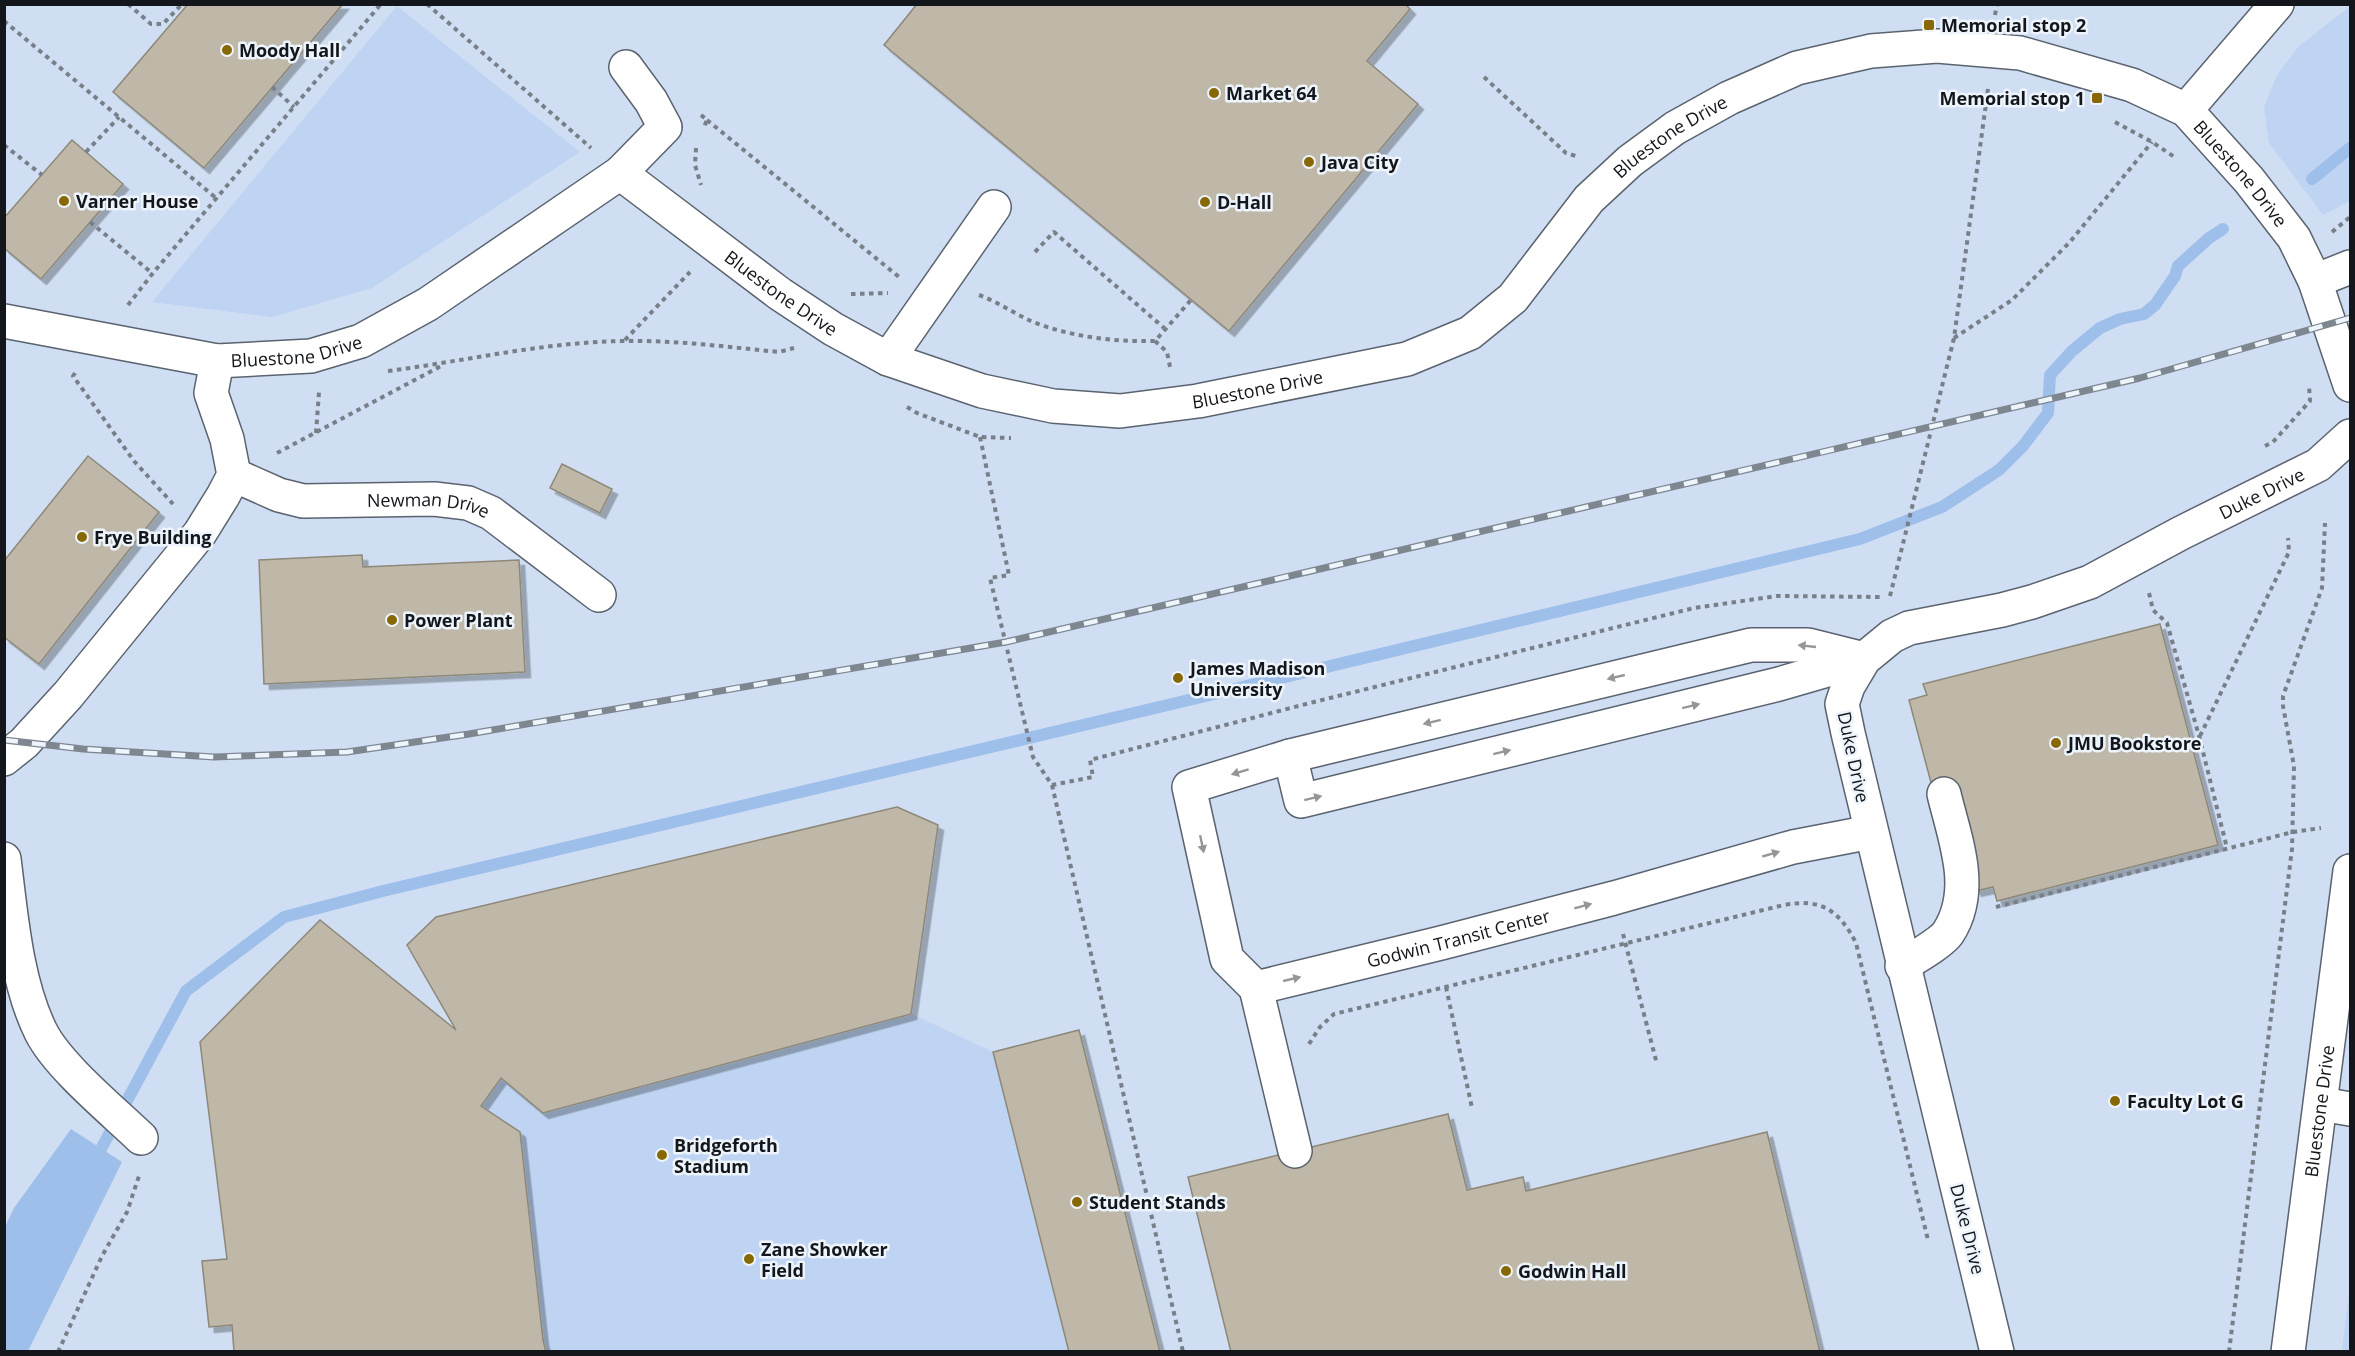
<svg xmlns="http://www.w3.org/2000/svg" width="2355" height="1356" font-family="'Open Sans',sans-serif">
<defs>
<filter id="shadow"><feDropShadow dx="5.5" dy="5.5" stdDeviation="0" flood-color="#0004"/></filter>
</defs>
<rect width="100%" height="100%" fill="#dce7f5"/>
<rect fill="#cfdef3" x="5" y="5" width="2345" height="1346"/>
<g fill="#bed4f2">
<polygon points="397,6 580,152 372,288 272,317 152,302"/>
<polygon points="2350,6 2350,201 2323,215 2269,143 2264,107 2277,75 2298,47"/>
<polygon points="897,807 938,825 912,1014 993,1052 1079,1030 1160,1351 234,1351 232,1326 209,1327 202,1261 227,1258 200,1042 320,920 454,1028 407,945 436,917"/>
<polygon points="2350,1286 2350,1351 2342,1351"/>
</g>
<polygon fill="#9fbfeb" points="71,1129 122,1162 28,1351 5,1351 5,1227 14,1208"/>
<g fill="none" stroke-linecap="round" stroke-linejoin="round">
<g stroke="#9fbfeb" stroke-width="12">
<polyline points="2312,179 2350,148"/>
<polyline points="94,1162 186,991 284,917 383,891 1172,704 1860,539 1942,507 1999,470 2023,446 2048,413 2050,375 2072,351 2100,328 2120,319 2144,314 2155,305 2175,276 2178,266 2209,238 2223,229"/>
</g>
</g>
<g fill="#bfb8a9" stroke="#8e8879" stroke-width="1.5" filter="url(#shadow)">
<polygon points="188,4 343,4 204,168 113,92"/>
<polygon points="917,4 1405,4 1410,9 1367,61 1418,104 1229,331 884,45"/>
<polygon points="72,140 123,184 41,279 4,248 4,218"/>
<polygon points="88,456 159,512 39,664 4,637 4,561"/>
<polygon points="562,464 612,489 600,513 550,488"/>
<polygon points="362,555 363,567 519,560 525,672 264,684 259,560"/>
<polygon points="2160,624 2218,845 1997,901 1993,887 1976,891 1933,790 1909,700 1927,695 1923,684"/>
<polygon points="897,807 938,825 911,1014 543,1113 501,1078 481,1106 520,1132 543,1340 546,1352 234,1352 232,1325 209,1327 202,1261 227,1259 200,1042 320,920 456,1030 407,945 436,917"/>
<polygon points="1079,1030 1160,1352 1069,1352 993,1052"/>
<polygon points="1448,1114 1467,1190 1523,1177 1526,1191 1767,1132 1820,1352 1231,1352 1188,1177"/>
</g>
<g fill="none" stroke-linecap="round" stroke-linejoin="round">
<defs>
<g id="minor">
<polyline points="2186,110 2277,4"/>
<polyline points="620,173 665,127 651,101 626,67"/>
<polyline points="2315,281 2350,267"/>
<path id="s1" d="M4 321 217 361 311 356 361 341 428 304 620 173 780 294 833 329 888 359 982 391 1053 406 1120 411 1198 401 1407 359 1470 333 1513 298 1589 199 1630 161 1675 128 1729 98 1797 68 1871 51 1937 46 2020 53 2132 85 2186 110 2249 180 2294 238 2315 281 2350 385"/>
<polyline points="888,359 994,207"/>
<path id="s2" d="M234 475 279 495 303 501 434 499 468 503 491 513 599 595"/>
<path id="s3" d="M1864 659 1808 645H1751L1290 756 1189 787 1227 959 1256 988 1441 943 1614 898 1793 847 1871 832"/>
<polyline points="1290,756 1301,801 1779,684 1862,660"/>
<polyline points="4,759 24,743 68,695 200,533 223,496 234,475 227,439 211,393 217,361"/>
<path d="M4 859C11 914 16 982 41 1032 58 1066 113 1111 141 1138"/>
<path d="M1902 966C1914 958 1941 943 1948 933 1976 890 1955 840 1944 794"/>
<polyline points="1256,988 1295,1151"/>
<polyline points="2321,1104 2350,1109"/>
<path id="s4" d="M1997 1352 1848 733 1842 704 1848 686 1864 659 1892 636 1909 628 2002 610 2032 602 2090 582 2181 533 2318 465 2350 436"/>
<path id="s5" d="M2288 1352 2350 871"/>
</g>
</defs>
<use href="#minor" stroke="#5a636f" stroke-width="36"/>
<g stroke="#787f88" stroke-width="4" stroke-dasharray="4.5 4.5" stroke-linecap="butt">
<polyline points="128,4 151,24 163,24 182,4"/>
<polyline points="427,4 591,148"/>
<polyline points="1995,15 1997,4"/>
<polyline points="4,21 216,198"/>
<polyline points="1484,77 1566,153 1579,157"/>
<polyline points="272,87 294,107"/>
<polyline points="701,115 707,120 704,127"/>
<polyline points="707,120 899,277"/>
<polyline points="2115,122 2152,142 2176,158"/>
<polyline points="4,145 42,175"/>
<polyline points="696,148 695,165 701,185"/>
<polyline points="86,152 119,117"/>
<polyline points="90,222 152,273"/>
<polyline points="2332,232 2350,217"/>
<polyline points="1035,252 1054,232 1164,328"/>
<polyline points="851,294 888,293"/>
<path d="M979 295C998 302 1015 314 1033 322 1072 337 1114 342 1155 341L1191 300"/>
<polyline points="128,305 153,273 381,4"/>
<polyline points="1954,338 2012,300 2069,243 2152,142"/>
<polyline points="625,340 690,272"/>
<polyline points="1155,341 1167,352 1170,367"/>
<path d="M388 371C466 361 544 342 624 341 675 340 728 347 779 352L794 348"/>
<polyline points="75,373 73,376 134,461 173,504"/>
<polyline points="907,407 917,413 980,437 1011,438"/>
<polyline points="316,433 319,392"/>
<polyline points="980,437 1009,575 990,578 1033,757 1052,785 1093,777 1090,760 1314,702 1694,608 1777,596 1883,597"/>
<polyline points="2265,446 2273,442 2310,401 2309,386"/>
<polyline points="277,453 443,365"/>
<polyline points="2149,593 2153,610 2167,623 2199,736 2227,848"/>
<polyline points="1890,596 1954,338 1988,89"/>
<polyline points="2200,736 2289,552 2288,538"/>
<polyline points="1052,785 1183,1352"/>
<polyline points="1996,907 2293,832 2321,828"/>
<polyline points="1623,934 1657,1064"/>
<polyline points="1446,987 1472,1108"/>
<path d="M1309 1044 1320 1027 1334 1014 1784 905C1821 898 1839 910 1856 943L1928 1240"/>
<polyline points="2349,1215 2350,1215"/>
<polyline points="58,1352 102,1256 127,1212 139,1176"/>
<polyline points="2229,1352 2292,849 2294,766 2283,706 2283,696 2322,588 2325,523"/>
</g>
<use href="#minor" stroke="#fff" stroke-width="33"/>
<defs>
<polyline id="rail" points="4,740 83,749 214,757 347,752 469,734 1006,642 2140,378 2350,318"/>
</defs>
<use href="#rail" stroke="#7e868f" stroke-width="7"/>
<use href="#rail" stroke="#edf4fc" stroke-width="4.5" stroke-dasharray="14" stroke-linecap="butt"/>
</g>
<defs><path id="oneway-solid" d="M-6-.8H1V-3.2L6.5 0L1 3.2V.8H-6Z" transform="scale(1.5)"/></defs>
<g fill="#959698">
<use href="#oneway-solid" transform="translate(1807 646) rotate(-174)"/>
<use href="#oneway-solid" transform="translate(1616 677) rotate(167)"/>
<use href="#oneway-solid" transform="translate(1691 706) rotate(-14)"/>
<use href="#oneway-solid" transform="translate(1432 722) rotate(166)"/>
<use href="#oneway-solid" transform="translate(1502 752) rotate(-14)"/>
<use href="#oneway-solid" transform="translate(1240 772) rotate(163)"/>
<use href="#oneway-solid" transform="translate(1313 798) rotate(-14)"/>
<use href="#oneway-solid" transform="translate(1202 844) rotate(78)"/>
<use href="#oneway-solid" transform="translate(1771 854) rotate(-16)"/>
<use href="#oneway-solid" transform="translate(1583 906) rotate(-15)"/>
<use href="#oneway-solid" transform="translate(1292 979) rotate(-13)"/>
</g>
<g fill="#886804" stroke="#edf4fc" stroke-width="2">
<rect x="1923" y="19" width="12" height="12" rx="3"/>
<circle cx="227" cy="50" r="6"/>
<circle cx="1214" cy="93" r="6"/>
<rect x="2091" y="92" width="12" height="12" rx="3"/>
<circle cx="1309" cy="162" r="6"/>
<circle cx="64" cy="201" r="6"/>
<circle cx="1205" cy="202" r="6"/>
<circle cx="82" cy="537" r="6"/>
<circle cx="392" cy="620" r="6"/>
<circle cx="1178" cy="678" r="6"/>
<circle cx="2056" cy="743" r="6"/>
<circle cx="2115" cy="1101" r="6"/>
<circle cx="662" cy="1155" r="6"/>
<circle cx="1077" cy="1202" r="6"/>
<circle cx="749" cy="1259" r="6"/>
<circle cx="1506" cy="1271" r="6"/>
</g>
<g text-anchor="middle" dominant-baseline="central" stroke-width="5" stroke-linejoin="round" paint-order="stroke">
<g font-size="18" font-weight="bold" fill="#13161b" stroke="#edf4fc" text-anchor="start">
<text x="1941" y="25">Memorial stop 2</text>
<text x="239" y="50">Moody Hall</text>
<text x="1226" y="93">Market 64</text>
<text x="2085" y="98" text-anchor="end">Memorial stop 1</text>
<text x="1321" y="162">Java City</text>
<text x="76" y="201">Varner House</text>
<text x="1217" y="202">D-Hall</text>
<text x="94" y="537">Frye Building</text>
<text x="404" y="620">Power Plant</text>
<text x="1190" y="668">James Madison<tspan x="1190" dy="21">University</tspan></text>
<text x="2068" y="743">JMU Bookstore</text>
<text x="2127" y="1101">Faculty Lot G</text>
<text x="674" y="1145">Bridgeforth<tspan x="674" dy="21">Stadium</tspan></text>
<text x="1089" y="1202">Student Stands</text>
<text x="761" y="1249">Zane Showker<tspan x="761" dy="21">Field</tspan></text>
<text x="1518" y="1271">Godwin Hall</text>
</g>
<g font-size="18" fill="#13161b" stroke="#edf4fc">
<text stroke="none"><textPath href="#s1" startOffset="1881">Bluestone Drive</textPath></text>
<text stroke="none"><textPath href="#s1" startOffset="2511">Bluestone Drive</textPath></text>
<text stroke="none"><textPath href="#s1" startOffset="873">Bluestone Drive</textPath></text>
<text stroke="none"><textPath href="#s1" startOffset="297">Bluestone Drive</textPath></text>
<text stroke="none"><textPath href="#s1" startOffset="1377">Bluestone Drive</textPath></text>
<text stroke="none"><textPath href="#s4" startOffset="1152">Duke Drive</textPath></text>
<text stroke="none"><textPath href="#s2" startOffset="200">Newman Drive</textPath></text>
<text transform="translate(1854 757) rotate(78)">Duke Drive</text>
<text stroke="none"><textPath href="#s3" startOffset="1120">Godwin Transit Center</textPath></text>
<text stroke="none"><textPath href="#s5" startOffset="243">Bluestone Drive</textPath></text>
<text transform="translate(1968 1229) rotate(76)">Duke Drive</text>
</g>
</g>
<rect width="2355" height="1356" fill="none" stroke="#13161b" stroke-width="12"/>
</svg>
